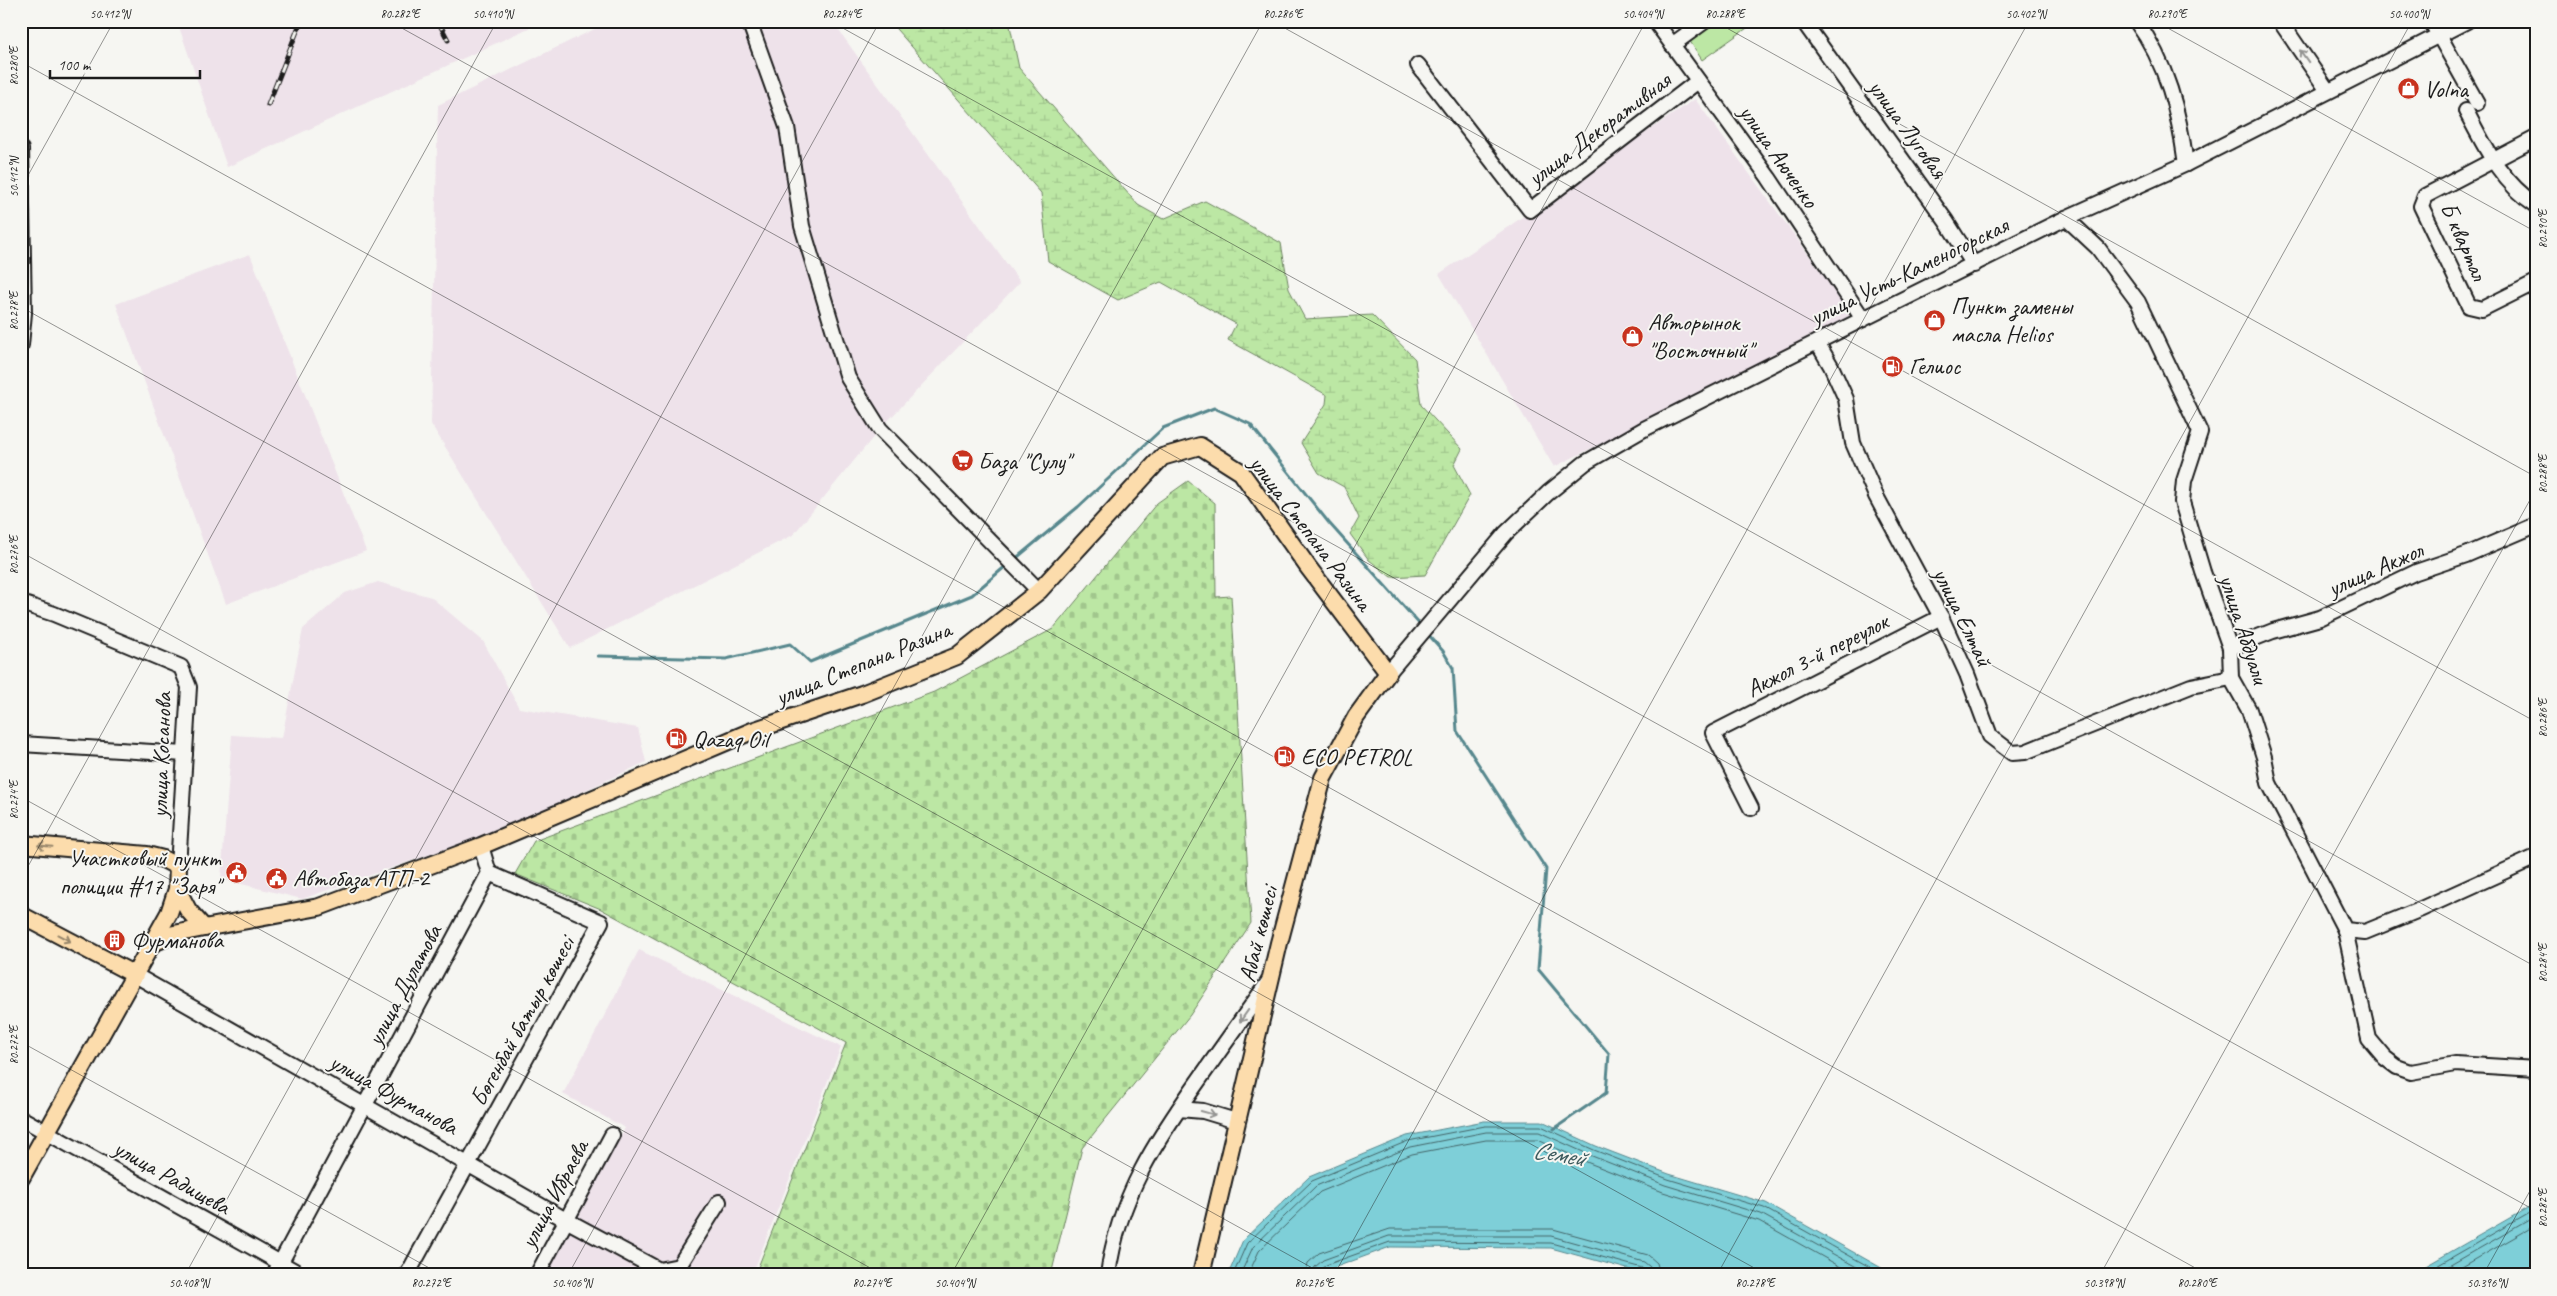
<svg xmlns="http://www.w3.org/2000/svg" width="2557" height="1296" font-family="Caveat,sans-serif">
<defs>
<pattern id="wetland-marsh" width="20" height="14" patternUnits="userSpaceOnUse" patternTransform="scale(1.25)"><rect width="20" height="14" fill="#bce7a4"/><path d="M1 5h8M5 5V1M11 12h8M15 12V8" fill="none" stroke="#a1c68d"/></pattern>
<pattern id="cemetery-stones" width="16" height="16" patternUnits="userSpaceOnUse" patternTransform="scale(1.25)"><rect width="16" height="16" fill="#bce7a4"/><path d="M2 7V4a2 2 0 0 1 4 0v3zM10 15v-3a2 2 0 0 1 4 0v3z" fill="#a1c68d"/></pattern>
</defs>
<rect width="100%" height="100%" fill="#f6f6f2"/>
<filter id="ink" filterUnits="userSpaceOnUse"><feTurbulence type="fractalNoise" baseFrequency=".02" numOctaves="2"/><feDisplacementMap in="SourceGraphic" scale="10" xChannelSelector="R" yChannelSelector="G"/><feConvolveMatrix kernelMatrix="1 2 1 2 8 2 1 2 1" color-interpolation-filters="sRGB"/></filter>
<g filter="url(#ink)">
<g fill="#eee2ea">
<polygon points="177,21 544,21 227,167"/>
<polygon points="611,21 832,21 1020,282 880,429 793,535 570,648 431,424 438,105"/>
<polygon points="1695,99 1854,317 1554,467 1439,274"/>
<polygon points="250,254 366,551 226,604 116,304"/>
<polygon points="378,582 431,597 483,641 519,708 638,728 646,762 500,830 302,899 221,879 232,735 282,738 303,629 345,593"/>
<polygon points="639,950 841,1047 752,1275 546,1275 625,1128 563,1094"/>
</g>
<polygon fill="#bce7a4" stroke="#6c8260" points="1705,21 1757,21 1702,60 1686,35"/>
<polygon fill="url(#wetland-marsh)" stroke="#6c8260" points="889,21 1009,21 1019,68 1138,205 1163,219 1205,201 1281,243 1289,289 1305,319 1372,315 1415,359 1421,405 1462,449 1454,465 1470,495 1425,575 1391,577 1369,560 1350,534 1359,518 1344,487 1319,473 1301,443 1326,404 1327,395 1228,340 1236,324 1161,282 1118,300 1048,261 1041,193"/>
<polygon fill="url(#cemetery-stones)" stroke="#6c8260" points="1188,481 1215,503 1216,597 1231,596 1251,923 1190,1015 1082,1148 1051,1275 755,1275 846,1043 601,909 515,874 534,841 934,692 1053,629 1157,503"/>
<g fill="#7ecfd8" stroke="#57878d">
<polygon points="1484,1121 1542,1121 1596,1146 1669,1174 1766,1203 1894,1275 1649,1275 1551,1248 1390,1247 1328,1270 1321,1275 1228,1275 1243,1240 1309,1177 1407,1136"/>
<polygon points="2536,1203 2536,1275 2410,1275"/>
</g>
<g fill="none" stroke-linecap="round" stroke-linejoin="round">
<g stroke="#436467" stroke-width="1">
<polyline points="1233,1275 1247,1243 1312,1181 1408,1141 1485,1126 1541,1126 1594,1150 1668,1179 1764,1208 1884,1275"/>
<polyline points="1240,1275 1253,1247 1316,1186 1410,1147 1486,1132 1539,1132 1592,1156 1665,1185 1761,1214 1871,1275"/>
<polyline points="1248,1275 1259,1251 1320,1192 1412,1154 1486,1140 1538,1140 1589,1163 1663,1192 1759,1221 1855,1275"/>
<polyline points="1305,1275 1308,1263 1319,1253 1390,1229 1553,1229 1648,1255 1657,1263 1660,1275"/>
<polyline points="1313,1275 1315,1267 1323,1260 1389,1236 1551,1236 1644,1262 1650,1267 1652,1275"/>
<polyline points="1319,1275 1320,1270 1326,1265 1390,1242 1551,1243 1642,1268 1646,1275"/>
<polyline points="2421,1275 2536,1209"/>
<polyline points="2433,1275 2536,1216"/>
<polyline points="2448,1275 2536,1225"/>
</g>
<g stroke="#57878d" stroke-width="3">
<polyline points="1014,560 1078,507 1163,428 1214,408 1250,424 1329,523 1422,627"/>
<polyline points="1427,633 1443,651 1453,668 1457,731 1546,869 1538,969 1609,1054 1606,1093 1554,1129"/>
<polyline points="598,656 726,659 790,644 810,662 972,595 1007,565"/>
</g>
<defs>
<g id="minor">
<polyline points="749,21 787,127 802,226 848,378 880,429 1039,591"/>
<polyline points="1655,21 1769,178 1863,319"/>
<polyline points="1803,21 1946,221 1974,265"/>
<path d="M2136 21C2167 63 2179 113 2186 164"/>
<polyline points="2280,21 2328,91"/>
<polyline points="2431,21 2477,103"/>
<polyline points="1672,45 1705,21"/>
<polyline points="1418,65 1530,210 1698,81"/>
<path d="M2466 111C2485 147 2501 182 2536 205"/>
<polyline points="2536,138 2425,196 2421,206 2469,306 2482,309 2536,282"/>
<polyline points="21,149 24,313 21,345"/>
<polyline points="2066,218 2098,248 2138,302 2200,432 2184,481 2182,502 2203,572 2230,648 2231,678 2249,710 2264,757 2269,783 2345,930 2365,932 2419,910 2536,857"/>
<polyline points="1817,342 1831,366 1846,399 1853,443 1876,496 1941,617 1967,674 1990,736 2012,753 2025,752 2191,686 2231,678"/>
<polyline points="21,603 54,614 181,667 189,687 178,867"/>
<polyline points="2230,648 2273,631 2320,618 2416,572 2466,555 2536,525"/>
<polyline points="1388,673 1506,533 1548,493 1585,463 1644,429 1817,342 2066,218 2186,164 2467,21"/>
<polyline points="21,744 185,754"/>
<polyline points="1751,808 1713,733 1941,617"/>
<polyline points="2345,930 2369,1039 2385,1058 2397,1067 2411,1072 2455,1064 2536,1069"/>
<polyline points="135,975 566,1220 659,1270 679,1266 719,1202"/>
<polyline points="1179,1109 1203,1111 1236,1121"/>
<polyline points="21,1118 302,1275"/>
<polyline points="274,1275 489,873 481,846"/>
<polyline points="407,1275 601,922 489,873"/>
<polyline points="537,1275 612,1135"/>
<path d="M1108 1275C1118 1197 1157 1139 1201 1077 1224 1045 1246 1013 1269 981"/>
</g>
<g id="major">
<polyline points="21,844 147,855 163,859 178,867 177,889 169,913 21,1178"/>
<polyline points="177,889 188,910 204,928"/>
<polyline points="21,915 135,975"/>
<polyline points="153,943 174,934 204,928 319,907 481,846 752,731 862,694 957,656 1039,591 1162,457 1200,446 1241,472 1308,567 1388,673 1356,717 1323,778 1279,943 1201,1275"/>
</g>
</defs>
<use href="#minor" stroke="#1c1c1c" stroke-width="18"/>
<use href="#major" stroke="#1c1c1c" stroke-width="20"/>
<use href="#minor" stroke="#f6f6f2" stroke-width="14"/>
<use href="#major" stroke="#fcdcac" stroke-width="16"/>
<defs>
<g id="rail">
<polyline points="438,21 448,40"/>
<polyline points="268,105 301,21"/>
</g>
</defs>
<use href="#rail" stroke="#1c1c1c" stroke-width="5"/>
<use href="#rail" stroke="#f6f6f2" stroke-width="3" stroke-dasharray="9" stroke-linecap="butt"/>
</g>
<defs><path id="oneway-shaft" d="M-6 0H5M1.5-3L5.5 0L1.5 3" fill="none" stroke-width="1.6" stroke-linecap="round" stroke-linejoin="round" transform="scale(1.25)"/></defs>
<g stroke="#949492">
<use href="#oneway-shaft" transform="translate(2304 56) rotate(-125)"/>
<use href="#oneway-shaft" transform="translate(1244 1016) rotate(125)"/>
<use href="#oneway-shaft" transform="translate(1208 1113) rotate(15)"/>
</g>
<g stroke="#97866b">
<use href="#oneway-shaft" transform="translate(45 846) rotate(-175)"/>
<use href="#oneway-shaft" transform="translate(64 938) rotate(28)"/>
</g>
</g>
<path fill="none" stroke="#1c1c1c" stroke-width="1" stroke-opacity="0.45" d="M389 21 2536 1211M830 21 2536 967M1272 21 2536 722M1714 21 2536 477M2155 21 2536 232M21 62 2208 1275M21 188 114 21M21 307 1767 1275M21 552 1325 1275M21 797 883 1275M21 879 497 21M21 1042 442 1275M185 1275 880 21M568 1275 1263 21M951 1275 1646 21M1334 1275 2029 21M1717 1275 2412 21M2100 1275 2536 489M2483 1275 2536 1180"/>
<defs>
<symbol id="shop-disc" viewBox="-11 -11 22 22"><circle r="9.5" fill="#c8321e" stroke="#f6f6f2"/><path d="M-5-2.5h2.3a2.7 3.5 0 0 1 5.4 0H5L5.5 6h-11ZM-1.5-2.5h3a1.5 2.3 0 0 0-3 0Z" fill="#fff"/></symbol>
<symbol id="fuel-disc" viewBox="-11 -11 22 22"><circle r="9.5" fill="#c8321e" stroke="#f6f6f2"/><path d="M-5.5-6h7V0h2V4h1.3V-2.5L3-4.5l.8-.8L6-3V5H2.5V1h-1V6h-7ZM-4.2-4.7v3.2H.2V-4.7Z" fill="#fff"/></symbol>
<symbol id="supermarket-disc" viewBox="-11 -11 22 22"><circle r="9.5" fill="#c8321e" stroke="#f6f6f2"/><path d="M-6-5.5h2.5l.6 2H6L4.5 2H-2.5L-4.4-4H-6ZM-1.5 3.2a1.3 1.3 0 1 0 .1 0ZM3 3.2a1.3 1.3 0 1 0 .1 0Z" fill="#fff"/></symbol>
<symbol id="civic-disc" viewBox="-11 -11 22 22"><circle r="9.5" fill="#c8321e" stroke="#f6f6f2"/><path d="M-.6-6.5H3V-4.5H.6V-3L4-1V1h2V6H-6V1h2V-1L-.6-3ZM-1.2 2.5V6h2.4V2.5Z" fill="#fff"/></symbol>
<symbol id="building-disc" viewBox="-11 -11 22 22"><circle r="9.5" fill="#c8321e" stroke="#f6f6f2"/><path d="M-4-6H4V6H1V3H-1V6H-4ZM-2.5-4.3h1.7v1.8h-1.7ZM.8-4.3h1.7v1.8H.8ZM-2.5-1h1.7V.8h-1.7ZM.8-1h1.7V.8H.8Z" fill="#fff"/></symbol>
</defs>
<g fill-rule="evenodd">
<use href="#shop-disc" x="2396" y="76" width="25" height="25"/>
<use href="#shop-disc" x="1922" y="308" width="25" height="25"/>
<use href="#shop-disc" x="1620" y="324" width="25" height="25"/>
<use href="#fuel-disc" x="1880" y="354" width="25" height="25"/>
<use href="#supermarket-disc" x="950" y="448" width="25" height="25"/>
<use href="#fuel-disc" x="664" y="726" width="25" height="25"/>
<use href="#fuel-disc" x="1272" y="744" width="25" height="25"/>
<use href="#civic-disc" x="224" y="860" width="25" height="25"/>
<use href="#civic-disc" x="264" y="866" width="25" height="25"/>
<use href="#building-disc" x="102" y="928" width="25" height="25"/>
</g>
<g text-anchor="middle" dominant-baseline="central" stroke-width="4" stroke-linejoin="round" paint-order="stroke">
<g font-size="24" fill="#1c1c1c" stroke="#f6f6f2" text-anchor="start">
<text x="2424" y="89">Volna</text>
<text x="1951" y="306">Пункт замены<tspan x="1951" dy="28">масла Helios</tspan></text>
<text x="1648" y="322">Авторынок<tspan x="1648" dy="28">"Восточный"</tspan></text>
<text x="1909" y="366">Гелиос</text>
<text x="978" y="461">База "Сулу"</text>
<text x="693" y="739">Qazaq Oil</text>
<text x="1301" y="757">ECO PETROL</text>
<text x="220" y="858" text-anchor="end">Участковый пункт<tspan x="220" dy="28">полиции #17 "Заря"</tspan></text>
<text x="293" y="878">Автобаза АТП-2</text>
<text x="131" y="940">Фурманова</text>
</g>
<g font-size="24" fill="#1c1c1c" stroke="#f6f6f2">
<text transform="translate(1599 129) rotate(-37)">улица Декоративная</text>
<text transform="translate(1908 129) rotate(54)">улица Луговая</text>
<text transform="translate(1779 156) rotate(55)">улица Аюченко</text>
<text transform="translate(2464 241) rotate(66)">Б квартал</text>
<text transform="translate(1909 271) rotate(-26)">улица Усть-Каменогорская</text>
<text transform="translate(1311 533) rotate(53)">улица Степана Разина</text>
<text transform="translate(2375 569) rotate(-24)">улица Акжол</text>
<text transform="translate(1963 617) rotate(64)">улица Елтай</text>
<text transform="translate(2244 629) rotate(72)">улица Абдуали</text>
<text transform="translate(1817 655) rotate(-27)">Акжол 3-й переулок</text>
<text transform="translate(863 663) rotate(-22)">улица Степана Разина</text>
<text transform="translate(161 755) rotate(-88)">улица Косанова</text>
<text transform="translate(1258 934) rotate(-76)">Абай көшесі</text>
<text transform="translate(404 985) rotate(-62)">улица Дулатова</text>
<text transform="translate(522 1021) rotate(-61)">Бөгенбай батыр көшесі</text>
<text transform="translate(394 1094) rotate(29)">улица Фурманова</text>
<text transform="translate(172 1177) rotate(29)">улица Радищева</text>
<text transform="translate(554 1194) rotate(-62)">улица Ибраева</text>
</g>
<g font-size="25" font-style="italic" fill="#3e5b5e" stroke="#f6f6f2">
<text transform="translate(1559 1154) rotate(10)">Семей</text>
</g>
</g>
<rect width="2557" height="1296" fill="none" stroke="#f6f6f2" stroke-width="55"/>
<path d="M50 70v8h150v-8" fill="none" stroke="#1c1c1c" stroke-width="2.5"/>
<text x="58" y="70" font-size="15" fill="#1c1c1c" stroke="#f6f6f2" stroke-width="4" paint-order="stroke">100 m</text>
<rect x="28" y="28" width="2502" height="1240" fill="none" stroke="#1c1c1c" stroke-width="2"/>
<g font-size="12" text-anchor="middle" fill="#1c1c1c">
<text x="110" y="18">50.412°N</text>
<text x="400" y="18">80.282°E</text>
<text x="493" y="18">50.410°N</text>
<text x="842" y="18">80.284°E</text>
<text x="1283" y="18">80.286°E</text>
<text x="1643" y="18">50.404°N</text>
<text x="1725" y="18">80.288°E</text>
<text x="2026" y="18">50.402°N</text>
<text x="2167" y="18">80.290°E</text>
<text x="2409" y="18">50.400°N</text>
<text transform="translate(14 66) rotate(-90)" y="4">80.280°E</text>
<text transform="translate(14 177) rotate(-90)" y="4">50.412°N</text>
<text transform="translate(2543 229) rotate(-90)" y="4">80.290°E</text>
<text transform="translate(14 311) rotate(-90)" y="4">80.278°E</text>
<text transform="translate(2543 474) rotate(-90)" y="4">80.288°E</text>
<text transform="translate(14 555) rotate(-90)" y="4">80.276°E</text>
<text transform="translate(2543 718) rotate(-90)" y="4">80.286°E</text>
<text transform="translate(14 800) rotate(-90)" y="4">80.274°E</text>
<text transform="translate(2543 963) rotate(-90)" y="4">80.284°E</text>
<text transform="translate(14 1045) rotate(-90)" y="4">80.272°E</text>
<text transform="translate(2543 1208) rotate(-90)" y="4">80.282°E</text>
<text x="189" y="1287">50.408°N</text>
<text x="431" y="1287">80.272°E</text>
<text x="572" y="1287">50.406°N</text>
<text x="872" y="1287">80.274°E</text>
<text x="955" y="1287">50.404°N</text>
<text x="1314" y="1287">80.276°E</text>
<text x="1755" y="1287">80.278°E</text>
<text x="2104" y="1287">50.398°N</text>
<text x="2197" y="1287">80.280°E</text>
<text x="2487" y="1287">50.396°N</text>
</g>
</svg>
